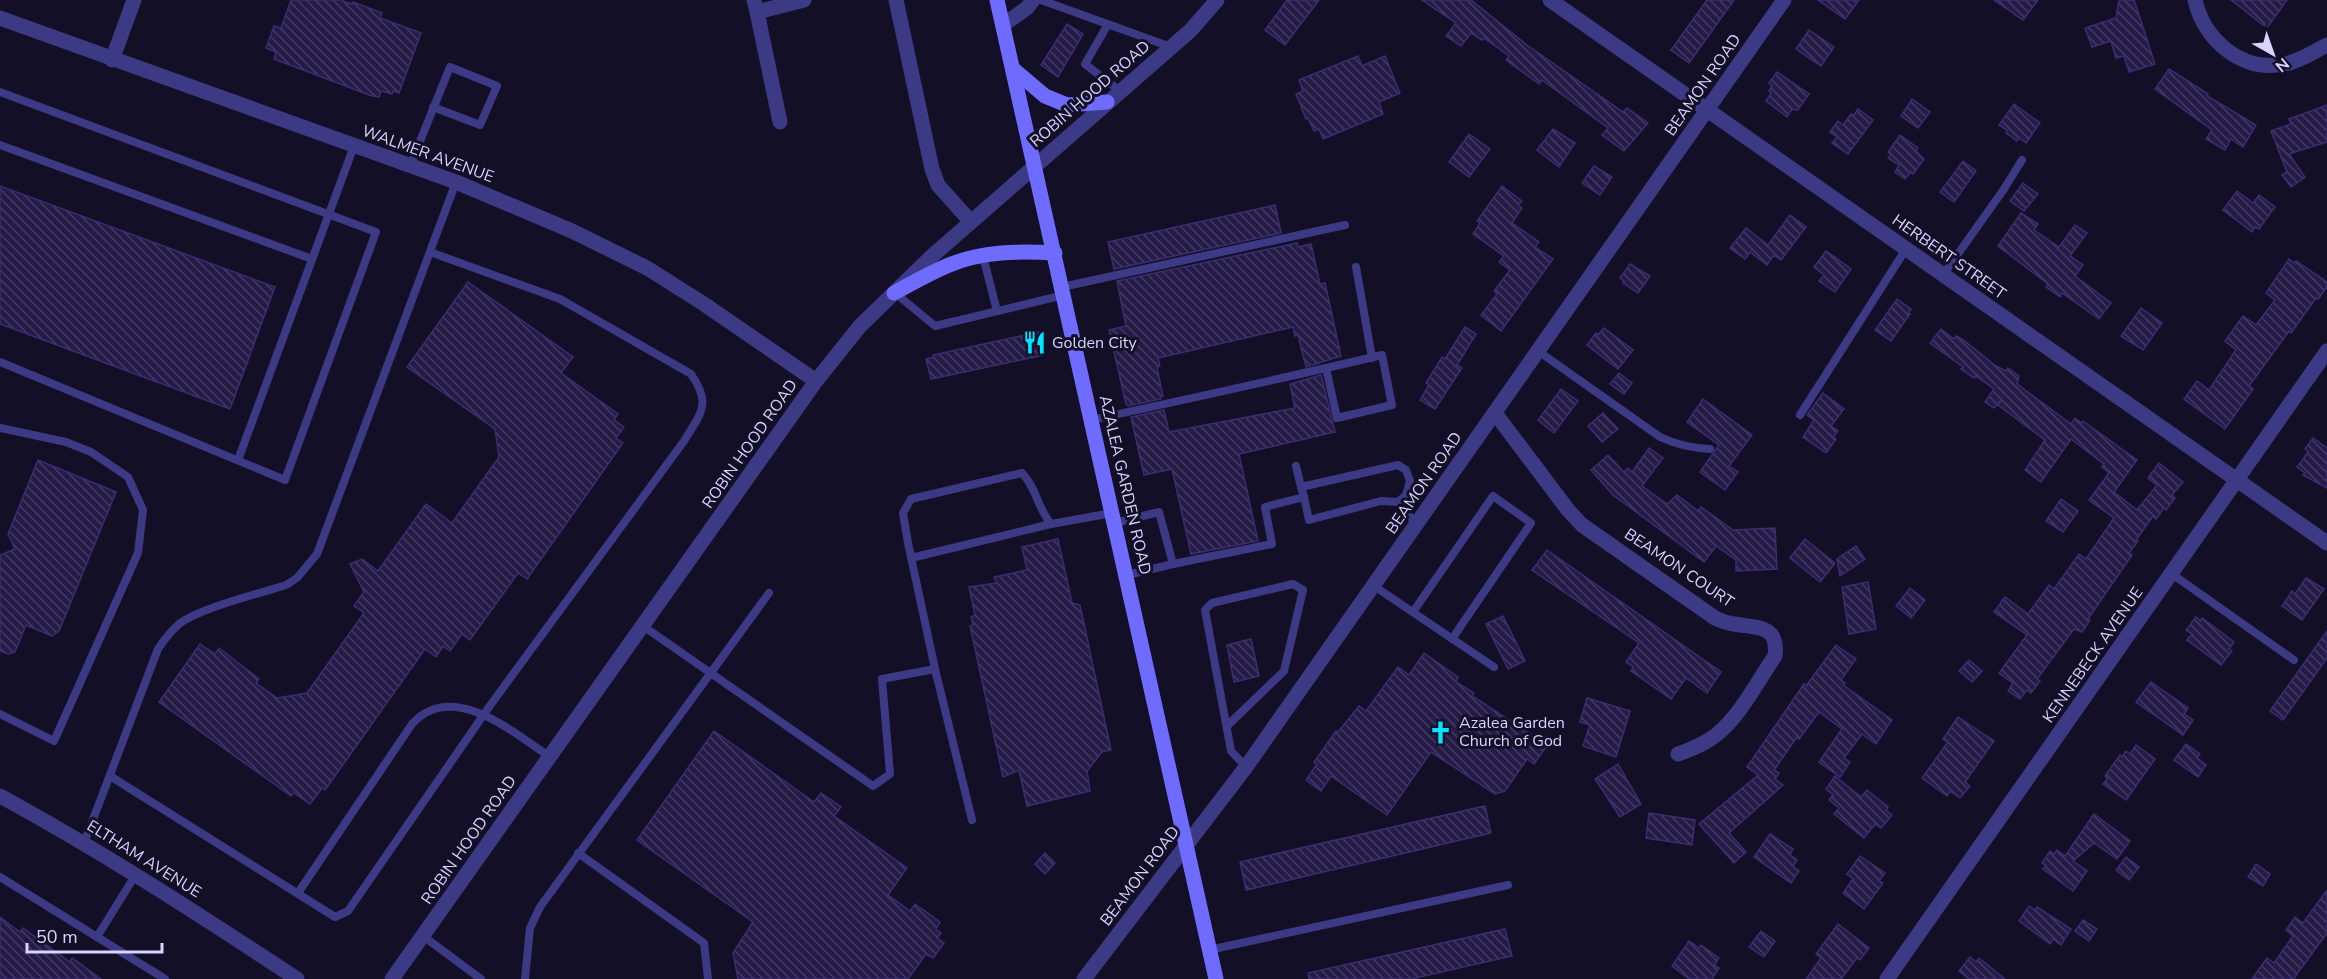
<svg xmlns="http://www.w3.org/2000/svg" width="2327" height="979" font-family="'Nunito Sans',sans-serif">
<defs>
<pattern id="building-back-hatch" width="6" height="6" patternUnits="userSpaceOnUse" patternTransform="scale(1.5)"><rect width="6" height="6" fill="#241b47"/><path d="M-1 5l2 2M0 0l6 6M5-1l2 2" fill="none" stroke="#433b63"/></pattern>
</defs>
<rect width="100%" height="100%" fill="#130f26"/>
<g fill="url(#building-back-hatch)" stroke="#3b2d73" stroke-width="1.5">
<polygon points="291,0 340,0 352,4 353,2 382,13 380,18 421,33 399,93 393,91 392,94 381,91 379,97 372,96 274,59 276,52 266,48 274,26 281,28"/>
<polygon points="1287,0 1319,0 1285,45 1265,30"/>
<polygon points="1422,0 1471,0 1527,45 1623,112 1627,108 1648,123 1624,151 1602,135 1608,128 1542,80 1539,84 1506,60 1509,56 1484,38 1482,40 1471,33 1461,46 1446,36 1456,23"/>
<polygon points="1707,0 1734,0 1689,63 1671,50"/>
<polygon points="1818,0 1859,0 1845,19"/>
<polygon points="1994,0 2038,0 2023,20"/>
<polygon points="2119,0 2134,0 2155,64 2129,72 2124,56 2116,58 2111,41 2092,47 2085,28 2116,18"/>
<polygon points="2231,0 2287,0 2267,28"/>
<polygon points="1067,24 1083,34 1058,77 1041,65"/>
<polygon points="1809,30 1834,47 1821,66 1796,49"/>
<polygon points="1358,56 1362,66 1385,56 1400,93 1379,102 1383,114 1323,139 1319,129 1314,131 1308,118 1306,119 1296,94 1303,91 1299,80"/>
<polygon points="2169,69 2208,94 2207,96 2256,125 2243,147 2231,139 2225,150 2206,139 2212,130 2155,89"/>
<polygon points="1777,72 1809,94 1798,110 1792,109 1787,117 1766,101 1771,93 1769,91 1772,86 1769,83"/>
<polygon points="1912,99 1930,112 1918,128 1901,116"/>
<polygon points="2014,104 2040,123 2026,143 2019,138 2017,141 2006,133 2007,130 1999,125"/>
<polygon points="2327,105 2327,142 2289,154 2305,177 2291,187 2282,175 2287,172 2271,131 2291,124 2289,119"/>
<polygon points="1858,109 1873,120 1848,154 1832,143 1837,137 1830,132 1838,121 1843,125 1851,114 1853,116"/>
<polygon points="1553,129 1575,143 1559,167 1537,150"/>
<polygon points="1469,134 1490,149 1469,177 1449,162"/>
<polygon points="1900,135 1918,148 1916,151 1924,159 1913,174 1911,172 1905,179 1895,172 1899,165 1888,158 1891,155 1888,152"/>
<polygon points="1963,161 1976,171 1954,202 1940,192"/>
<polygon points="1594,166 1612,177 1600,195 1582,183"/>
<polygon points="2023,183 2038,194 2024,211 2010,201"/>
<polygon points="0,186 275,287 230,409 0,324"/>
<polygon points="1502,186 1522,201 1518,205 1522,208 1512,223 1539,242 1535,247 1553,259 1501,331 1481,315 1497,294 1494,291 1510,270 1499,262 1504,256 1473,234 1480,223 1477,221"/>
<polygon points="2237,191 2253,203 2259,195 2275,207 2259,229 2255,227 2252,232 2223,210"/>
<polygon points="1275,205 1281,233 1114,269 1108,242"/>
<polygon points="2021,213 2038,224 2034,230 2059,247 2075,225 2087,233 2070,256 2083,265 2075,276 2111,303 2099,319 2062,293 2060,297 2046,287 2048,284 1998,246"/>
<polygon points="1790,215 1806,227 1781,260 1774,255 1767,265 1750,252 1745,259 1730,248 1746,228 1768,245"/>
<polygon points="1297,243 1298,247 1311,244 1320,284 1325,283 1341,356 1306,367 1298,335 1295,336 1293,327 1158,358 1160,366 1157,367 1163,396 1161,396 1161,399 1128,406 1126,404 1109,330 1126,326 1117,281"/>
<polygon points="1826,251 1851,269 1835,292 1819,281 1824,275 1814,267"/>
<polygon points="2289,259 2294,263 2296,261 2327,282 2327,287 2318,299 2316,298 2291,333 2289,331 2249,386 2253,389 2225,429 2184,399 2197,381 2209,390 2236,350 2225,341 2243,316 2256,325 2275,300 2266,293"/>
<polygon points="1630,264 1650,276 1638,293 1623,283 1624,281 1620,278"/>
<polygon points="468,282 573,357 561,373 618,414 614,420 624,427 616,438 623,443 527,579 518,573 470,640 462,634 450,651 443,646 436,657 425,649 325,790 322,788 310,804 294,793 291,796 159,702 200,644 215,654 219,648 259,679 256,683 277,698 307,693 364,613 354,606 364,592 350,564 362,559 378,571 426,504 452,523 499,457 495,429 407,367"/>
<polygon points="1897,299 1911,309 1908,313 1910,314 1891,341 1875,330"/>
<polygon points="2141,308 2162,323 2143,350 2121,336"/>
<polygon points="1465,327 1476,334 1457,365 1462,368 1435,409 1420,400 1429,385 1426,383 1442,357 1445,359"/>
<polygon points="1604,328 1633,350 1618,369 1587,345 1596,333 1598,335"/>
<polygon points="1941,329 1954,339 1956,336 1962,339 1996,366 2006,371 2008,368 2019,376 2017,384 2071,424 2075,418 2082,423 2083,421 2137,460 2114,492 2137,510 2157,485 2148,478 2159,463 2183,482 2172,495 2175,498 2166,510 2164,508 2156,519 2153,516 2136,540 2138,541 2129,553 2132,555 2088,619 2090,620 2082,632 2074,629 2037,679 2040,681 2031,693 2027,690 2020,699 2008,691 2013,683 1999,673 2027,635 1994,612 2005,597 2028,614 2049,585 2054,589 2079,554 2086,559 2114,518 2089,500 2109,473 2102,467 2104,464 2071,439 2041,482 2025,470 2045,440 1998,405 2002,399 1994,408 1985,402 1994,389 1976,376 1974,378 1961,369 1963,367 1930,343"/>
<polygon points="1039,332 1044,355 931,379 926,359 934,357 933,355"/>
<polygon points="1619,373 1632,383 1624,394 1610,384"/>
<polygon points="1321,375 1335,432 1239,454 1258,541 1191,554 1172,469 1144,475 1131,417 1164,410 1169,432 1295,408 1290,384"/>
<polygon points="1561,389 1578,401 1554,433 1538,420"/>
<polygon points="1823,393 1844,409 1831,426 1838,431 1833,437 1836,439 1826,453 1803,437 1814,420 1807,415"/>
<polygon points="1703,399 1752,435 1729,466 1738,472 1725,490 1700,472 1719,445 1687,422"/>
<polygon points="1603,413 1618,429 1602,442 1588,426"/>
<polygon points="2313,438 2327,448 2327,488 2303,475 2305,473 2297,467 2308,452 2305,449"/>
<polygon points="1649,448 1663,458 1642,486 1667,504 1677,495 1698,511 1701,507 1733,530 1775,528 1777,569 1736,571 1736,560 1716,546 1704,562 1613,495 1591,470 1608,455 1624,472 1628,468 1632,472"/>
<polygon points="38,460 116,492 59,631 52,636 26,625 15,652 8,654 0,651 0,555 15,549 8,534"/>
<polygon points="2061,499 2078,511 2063,532 2046,521"/>
<polygon points="1058,539 1072,603 1080,605 1111,750 1102,752 1087,771 1090,791 1027,806 1019,770 1003,777 970,626 973,625 971,617 975,615 969,587 997,583 994,577 1027,570 1022,547"/>
<polygon points="1805,539 1835,563 1820,582 1790,558"/>
<polygon points="1856,546 1865,559 1840,576 1837,559"/>
<polygon points="1547,550 1721,672 1707,693 1686,678 1671,699 1631,671 1633,667 1626,662 1639,643 1532,570"/>
<polygon points="2306,578 2324,589 2302,620 2282,606 2292,591 2295,594"/>
<polygon points="1868,582 1876,629 1849,634 1842,587"/>
<polygon points="1910,588 1925,600 1911,618 1896,606"/>
<polygon points="1503,616 1525,661 1508,669 1486,624"/>
<polygon points="2196,617 2201,621 2202,618 2234,642 2229,649 2232,651 2221,665 2187,640 2192,634 2186,630"/>
<polygon points="2327,631 2327,658 2283,720 2270,711"/>
<polygon points="1251,639 1259,676 1234,682 1227,645"/>
<polygon points="1836,645 1856,659 1841,680 1845,683 1843,685 1892,720 1876,744 1862,734 1844,758 1850,762 1840,777 1819,762 1842,729 1819,712 1799,739 1797,737 1774,770 1779,773 1775,779 1783,785 1729,833 1746,852 1734,863 1699,824 1758,775 1747,767 1804,684 1806,686"/>
<polygon points="1424,653 1458,677 1456,682 1474,693 1472,696 1540,740 1538,741 1546,747 1534,764 1527,759 1505,791 1495,794 1431,752 1387,815 1331,776 1321,791 1306,780 1317,764 1314,762 1336,731 1338,732 1359,706 1366,711 1398,667 1409,675"/>
<polygon points="1969,660 1982,671 1972,682 1959,671"/>
<polygon points="2151,682 2188,708 2184,714 2193,720 2183,735 2136,702"/>
<polygon points="1587,698 1630,711 1616,757 1583,746 1590,725 1580,722"/>
<polygon points="1958,717 1994,741 1965,782 1970,786 1960,798 1950,791 1947,796 1922,778 1948,742 1943,739"/>
<polygon points="714,731 814,802 821,793 833,801 841,807 834,816 907,868 888,895 910,911 915,904 940,922 936,929 941,933 937,938 944,943 933,958 926,954 908,979 738,979 733,953 753,922 637,840"/>
<polygon points="2186,744 2200,754 2197,758 2206,765 2198,777 2174,760"/>
<polygon points="2136,745 2155,759 2126,800 2103,784 2108,778 2105,776 2120,755 2122,757 2126,751 2130,754"/>
<polygon points="1618,764 1641,804 1620,817 1595,779"/>
<polygon points="1835,776 1861,797 1867,790 1888,807 1886,810 1892,815 1881,828 1875,824 1864,838 1834,814 1839,808 1829,800 1833,795 1826,789"/>
<polygon points="1485,806 1491,833 1246,890 1240,862"/>
<polygon points="1649,813 1695,820 1692,845 1646,838"/>
<polygon points="2094,814 2130,841 2117,859 2094,843 2073,861 2087,871 2073,891 2043,869 2046,865 2042,863 2050,851 2054,854 2057,850 2065,856"/>
<polygon points="1770,834 1793,849 1790,855 1797,860 1793,866 1799,871 1791,883 1754,857"/>
<polygon points="1045,853 1055,863 1045,874 1035,864"/>
<polygon points="1860,856 1885,873 1879,881 1883,883 1864,909 1843,893 1853,879 1847,874"/>
<polygon points="2126,857 2139,867 2129,880 2116,870"/>
<polygon points="2256,864 2270,874 2263,886 2248,877"/>
<polygon points="2327,890 2327,933 2294,978 2295,979 2252,979 2267,958 2274,963 2293,936 2286,930 2295,917 2303,923"/>
<polygon points="2029,906 2035,910 2037,907 2071,929 2061,945 2053,939 2050,944 2019,921"/>
<polygon points="0,917 20,932 23,928 70,962 72,958 101,979 0,979"/>
<polygon points="2083,920 2097,929 2089,941 2075,931"/>
<polygon points="1838,924 1869,948 1860,960 1857,958 1841,979 1806,979 1821,958 1816,954"/>
<polygon points="1505,929 1512,956 1411,979 1309,979 1308,973"/>
<polygon points="1761,931 1775,941 1764,957 1749,947"/>
<polygon points="1689,941 1699,948 1701,945 1719,958 1714,965 1719,968 1712,979 1689,979 1672,966"/>
<polygon points="1970,957 1976,962 1979,958 2005,979 1969,979 1959,971"/>
</g>
<g fill="none" stroke-linecap="round" stroke-linejoin="round">
<g stroke="#3d3a85" stroke-width="8">
<polyline points="1041,0 1171,47"/>
<polyline points="1108,24 1085,64 1120,91"/>
<polyline points="0,92 376,232 285,480 0,362"/>
<polyline points="0,145 312,259"/>
<polyline points="410,166 450,67 497,86 480,125 433,107"/>
<polyline points="983,256 997,311"/>
<polyline points="1356,267 1372,358"/>
<polyline points="1943,275 2004,189 2022,160"/>
<polyline points="1062,287 1345,225"/>
<polyline points="895,293 935,326 1064,295"/>
<path d="M1538 351 1660 437C1677 445 1691 448 1710 449"/>
<polyline points="1800,415 1906,249"/>
<path d="M1091 420C1188 399 1285 378 1382 355L1392 405 1337 418 1326 368"/>
<polyline points="0,428 66,442 91,452 128,477 143,510 138,553 54,741 0,714"/>
<polyline points="238,460 354,146"/>
<polyline points="1296,466 1301,487"/>
<polyline points="1304,497 1301,487 1398,465 1406,470 1410,481 1406,495 1398,502"/>
<polyline points="1115,523 1159,512 1173,564 1127,575"/>
<polyline points="911,558 1051,524"/>
<polyline points="1173,564 1272,544 1265,507 1304,497 1309,520 1381,501 1398,502 1417,525"/>
<polyline points="2172,574 2294,660"/>
<polyline points="1374,586 1494,667"/>
<polyline points="1413,612 1493,496 1531,523 1452,639"/>
<path d="M643 626 873 786 890 774 882 679 935 669 908 543 903 513 911 499 1022 473C1036 487 1038 509 1051 524L1112 513"/>
<polyline points="935,669 972,820"/>
<polyline points="1227,726 1284,671 1303,590 1293,584 1212,603 1205,610 1231,751 1246,767"/>
<path d="M110 776 335 917 348 911 489 707 684 441C701 413 712 404 691 374L560 299 430 252"/>
<path d="M84 843 158 649C164 640 171 631 179 624 200 608 258 594 286 585L297 578 317 554 456 182"/>
<polyline points="578,853 704,943 708,979"/>
<polyline points="0,877 165,979"/>
<path d="M298 893 412 724C452 679 514 733 550 757"/>
<polyline points="423,936 481,979"/>
<polyline points="97,937 136,874"/>
<polyline points="1209,950 1508,885"/>
<polyline points="525,979 530,928 540,907 769,593"/>
</g>
<g stroke="#3d3a85" stroke-width="15">
<polyline points="754,0 757,12 804,0"/>
<polyline points="896,0 932,169 938,185 971,222"/>
<polyline points="1550,0 2327,543"/>
<path d="M2195 0C2204 40 2242 73 2285 64 2300 61 2313 52 2327 45"/>
<polyline points="757,12 780,122"/>
<polyline points="0,18 456,182 572,231 647,268 704,304 816,381"/>
<polyline points="1003,25 1027,8 1033,0"/>
<polyline points="112,60 134,0"/>
<path d="M1495 413 1568 510 1582 525 1715 618C1721 621 1727 623 1734 624 1756 628 1779 624 1775 656 1757 682 1741 715 1716 735 1705 744 1691 749 1678 754"/>
<path d="M0 796C103 852 200 915 297 979"/>
<polyline points="1084,979 1246,767 1784,0"/>
<polyline points="1887,979 2327,351"/>
</g>
<polyline stroke="#3d3a85" stroke-width="15" points="392,979 816,381 860,326 931,257 1191,30 1217,0"/>
<g stroke="#6f6bff" stroke-width="15">
<polyline points="997,0 1216,979"/>
<polyline points="1013,69 1045,96 1067,105 1107,102"/>
<path d="M894 293C912 283 930 273 949 265 983 251 1019 251 1055 253"/>
</g>
</g>
<defs>
<symbol id="restaurant-bare" viewBox="-9 -9 18 18"><path d="M-5-6h1v4h1v-4h1v4h1v-4h1v5L-1.5 .5V6h-2V.5L-5-1ZM5-6V6H3V1.5H1.5Q1.5-4 5-6Z" fill="#00e5ff" stroke="#130f26" stroke-width="2.5" paint-order="stroke"/></symbol>
<symbol id="church-bare" viewBox="-9 -9 18 18"><path d="M-1.2-6h2.4v3.5h3.3v2.4h-3.3V6h-2.4V-.1h-3.3v-2.4h3.3Z" fill="#00e5ff" stroke="#130f26" stroke-width="2.5" paint-order="stroke"/></symbol>
</defs>
<g fill-rule="evenodd">
<use href="#restaurant-bare" x="1018" y="326" width="33" height="33"/>
<use href="#church-bare" x="1424" y="716" width="33" height="33"/>
</g>
<g text-anchor="middle" dominant-baseline="central" stroke-width="6" stroke-linejoin="round" paint-order="stroke">
<g font-size="16" fill="#d9d4ff" stroke="#130f26">
<text transform="translate(1703 85) rotate(-55)">BEAMON ROAD</text>
<text transform="translate(1090 94) rotate(-41)">ROBIN HOOD ROAD</text>
<text transform="translate(428 154) rotate(20)">WALMER AVENUE</text>
<text transform="translate(1949 257) rotate(35)">HERBERT STREET</text>
<text transform="translate(750 444) rotate(-55)">ROBIN HOOD ROAD</text>
<text transform="translate(1424 483) rotate(-55)">BEAMON ROAD</text>
<text transform="translate(1125 485) rotate(77)">AZALEA GARDEN ROAD</text>
<text transform="translate(1679 568) rotate(34)">BEAMON COURT</text>
<text transform="translate(2093 655) rotate(-55)">KENNEBECK AVENUE</text>
<text transform="translate(469 840) rotate(-55)">ROBIN HOOD ROAD</text>
<text transform="translate(144 859) rotate(32)">ELTHAM AVENUE</text>
<text transform="translate(1140 876) rotate(-53)">BEAMON ROAD</text>
</g>
<g font-size="16" fill="#d9d4ff" stroke="#130f26" text-anchor="start">
<text x="1052" y="343">Golden City</text>
<text x="1459" y="723">Azalea Garden<tspan x="1459" dy="18">Church of God</tspan></text>
</g>
</g>
<g transform="translate(2273 54) rotate(140)" stroke="#130f26" stroke-width="4.5" paint-order="stroke">
<path d="M0-4.5L10 22L0 15L-10 22Z" fill="#d9d4ff"/>
<text y="-9" font-size="16" font-weight="bold" text-anchor="middle" fill="#d9d4ff">N</text>
</g>
<path d="M27 943v9h135v-9" fill="none" stroke="#d9d4ff" stroke-width="3"/>
<text x="36" y="943" font-size="18" fill="#d9d4ff" stroke="#130f26" stroke-width="4.5" paint-order="stroke">50 m</text>
</svg>
